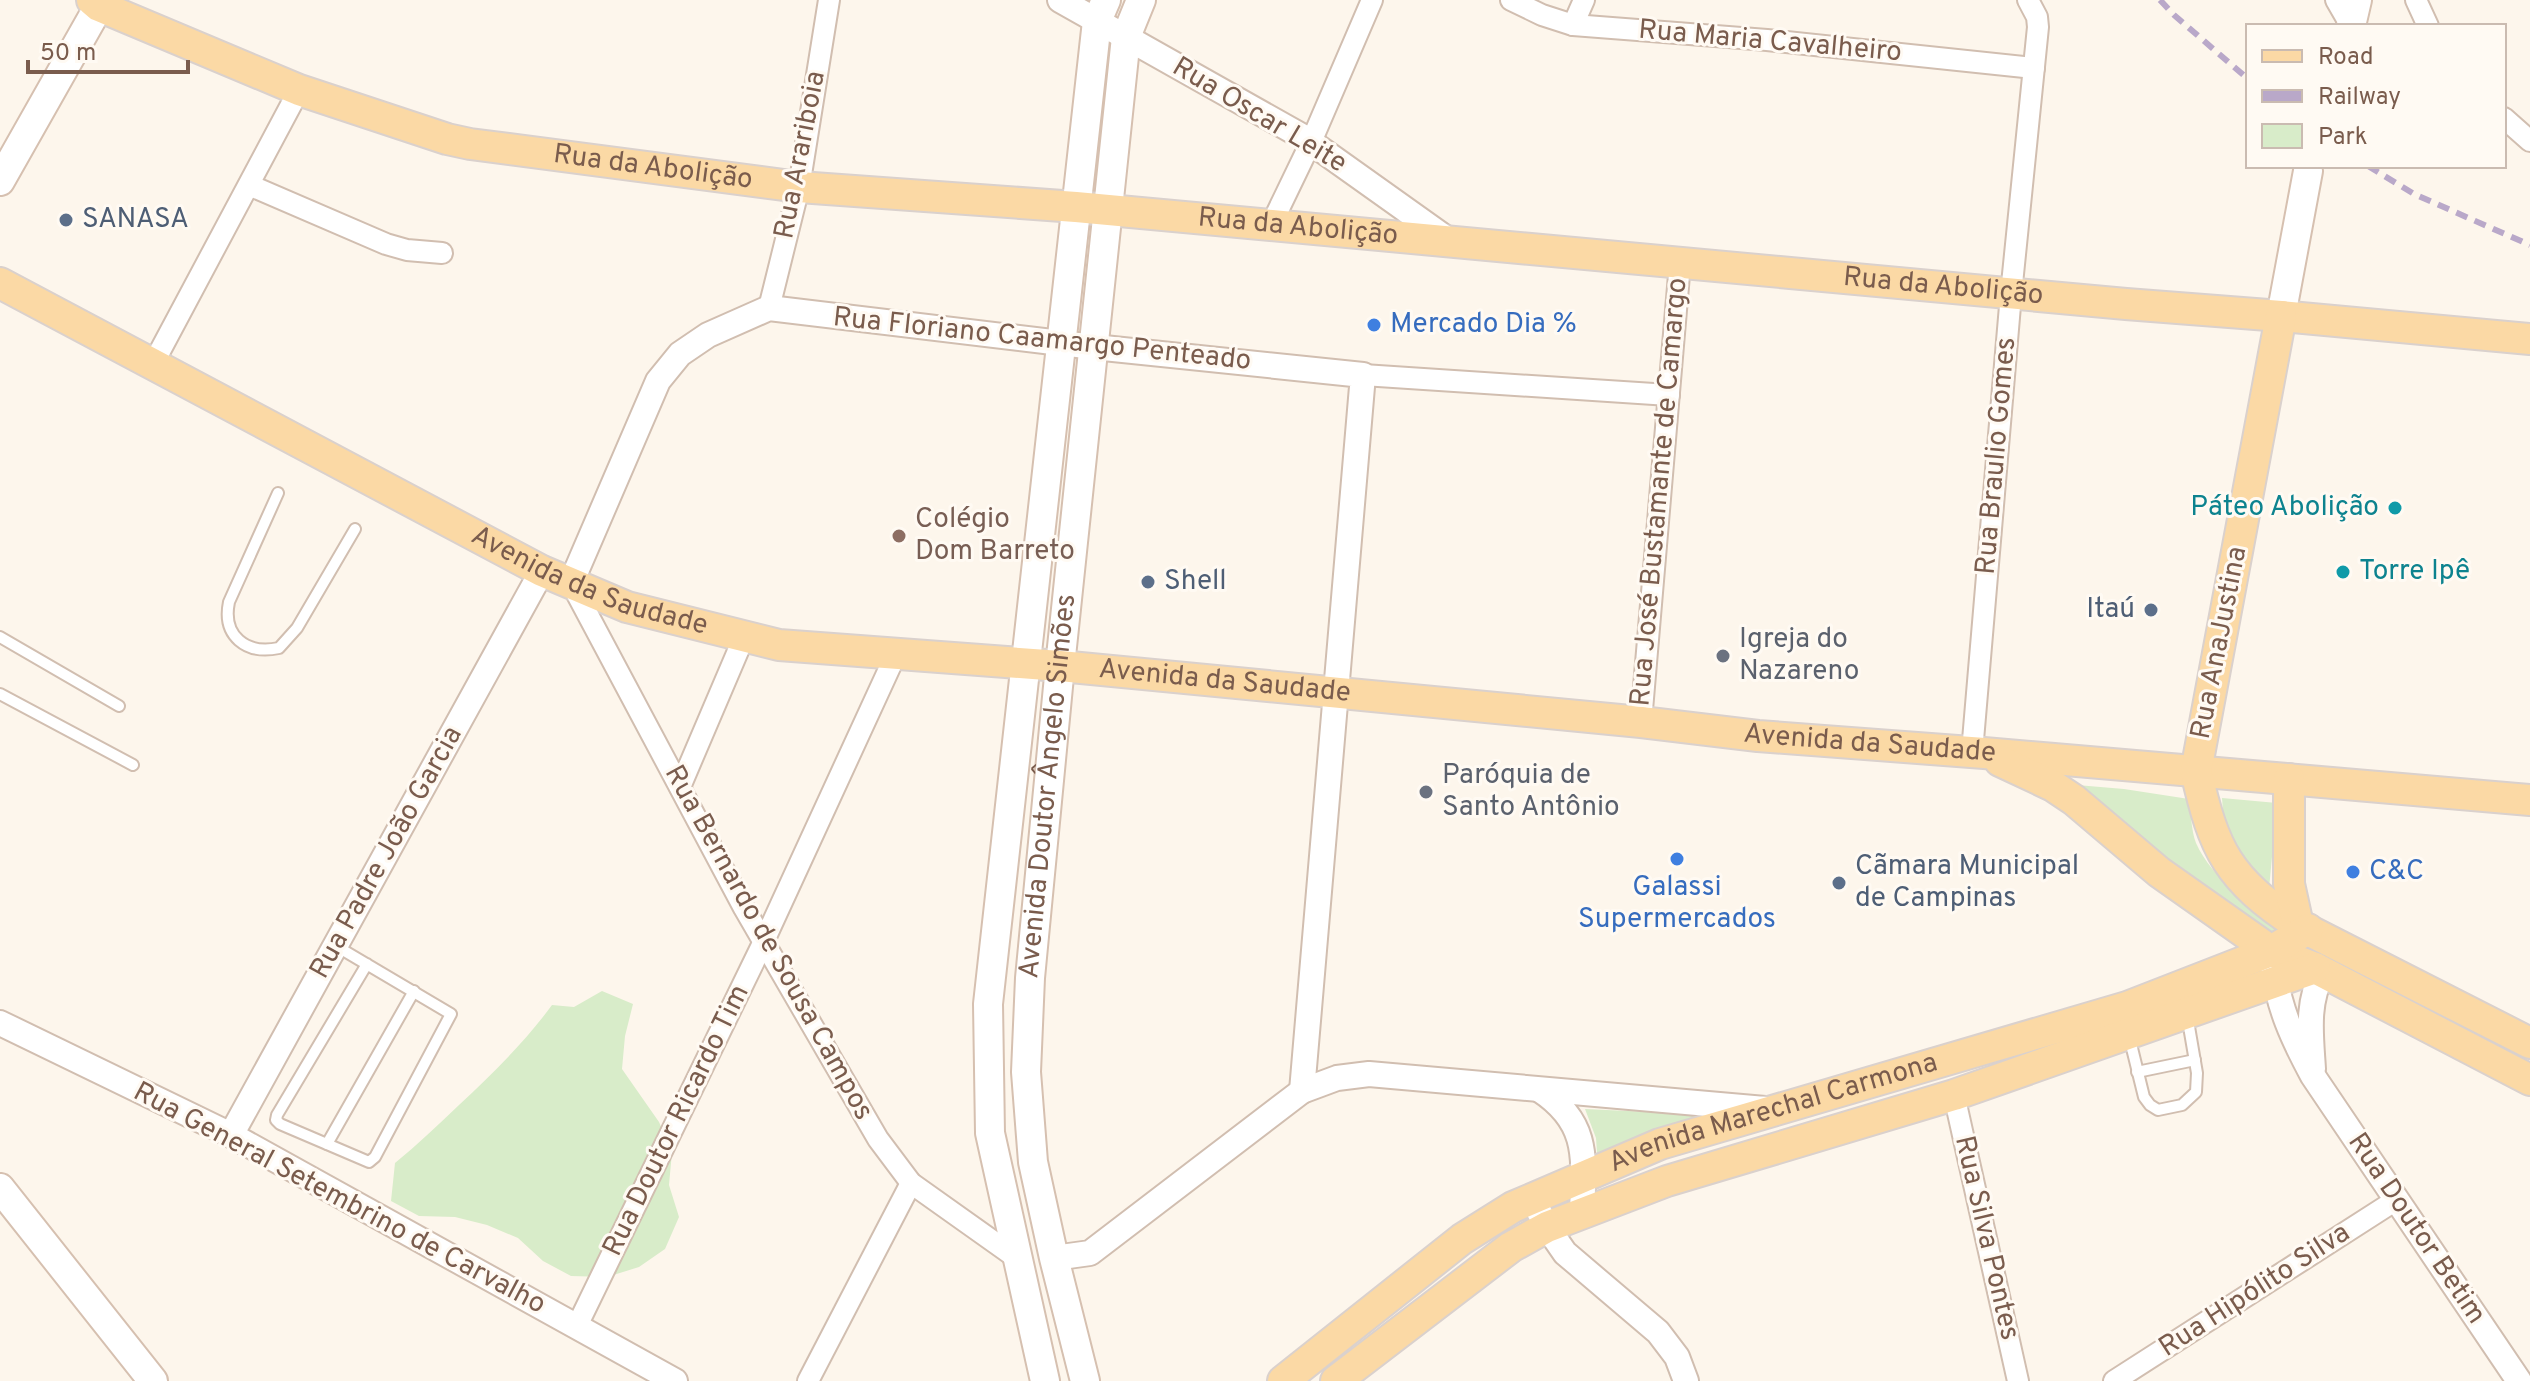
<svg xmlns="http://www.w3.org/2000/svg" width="2530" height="1381" font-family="Overpass,sans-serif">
<rect width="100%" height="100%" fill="#fdf6ec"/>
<g fill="#d8ecc9">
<path d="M2065 784 2124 789 2189 799C2191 812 2191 830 2196 843 2212 879 2251 905 2279 929L2270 936Z"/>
<polygon points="2222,798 2277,803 2269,889 2253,878 2224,825"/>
<path d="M602 991 633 1004 625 1036 622 1069 659 1122 672 1152 669 1185 679 1217 665 1249 639 1267 607 1277 571 1276 543 1261 518 1238 487 1225 455 1217 419 1216 391 1201 395 1163C417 1145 438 1125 459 1105 493 1073 525 1042 552 1005L574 1007Z"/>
<polygon points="1585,1109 1714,1115 1597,1153 1596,1138"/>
</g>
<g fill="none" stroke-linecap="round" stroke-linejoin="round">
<defs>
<g id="service">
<path d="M278 493 229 602C222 636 246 655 279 648L297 628 355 529"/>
<polyline points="0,637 119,706"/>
<polyline points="0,694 133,765"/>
<polyline points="336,946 451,1014 375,1157 369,1162 280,1124 276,1120 277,1115 367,964"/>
<polyline points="2129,1036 2144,1097 2150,1105 2158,1110 2182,1105 2196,1092 2197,1073 2187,1015"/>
<polyline points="2137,1072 2195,1060"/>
<polyline points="327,1144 414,991"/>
</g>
<g id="minor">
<polyline points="1511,0 1542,15 1573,25 1767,40 2034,68"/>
<polyline points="2336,0 2351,26"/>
<polyline points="2416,0 2428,26"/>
<polyline points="1573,25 1584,0"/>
<polyline points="2504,118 2530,141"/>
<polyline points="249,185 386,244 407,250 442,253"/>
<polyline points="1271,225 1311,142 1372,0"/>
<polyline points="769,308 799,187 829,0"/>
<polyline points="153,364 299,90"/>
<polyline points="1363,375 1669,395"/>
<polyline points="571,583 744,908 878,1139 911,1183 1018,1259"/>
<polyline points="1641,722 1680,263"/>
<polyline points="1972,752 2011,294 2038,27 2037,17 2028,0"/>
<polyline points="680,787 744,637"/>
<polyline points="1954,1095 2018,1381"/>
<polyline points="577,1326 764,941 896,654"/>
<polyline points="808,1381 911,1183"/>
<polyline points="2114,1381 2396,1200"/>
</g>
<g id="tertiary">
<polyline points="1060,0 1305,138 1451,242"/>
<polyline points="571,583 658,381 680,354 708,335 769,308 1094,347 1363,375 1302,1091"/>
<path d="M2273 966C2279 1009 2293 1039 2313 1076L2519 1381"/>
<polyline points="0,1023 231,1135 675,1381"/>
<path d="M2313 1069C2311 1036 2306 1003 2323 972"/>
<path d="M1540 1090C1590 1123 1584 1159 1582 1213"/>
<polyline points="231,1135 542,571"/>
<polyline points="1532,1198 1547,1227 1565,1253 1658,1332 1677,1357 1686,1381"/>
<polyline points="1054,1258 1090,1253 1302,1091 1337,1078 1369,1074 1765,1109"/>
</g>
<g id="secondary">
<polyline points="2351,26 2357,0"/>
<polyline points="0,181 99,6"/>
<polyline points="2281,316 2308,171"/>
<polyline points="0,1188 153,1381"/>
<polyline points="1045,1381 990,1133 988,1004 1097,21 1106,0"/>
<path id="s1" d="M1085 1381 1054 1258 1033 1162 1026 1072 1030 978 1060 666 1126 37 1141 0"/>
</g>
<g id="primary">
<path id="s2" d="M92 0 99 6 299 90 447 139 470 144 799 187 1076 207 2126 304 2281 316 2530 339"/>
<path id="s3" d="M0 283 542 571 627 607 779 645 1060 666 1641 722 1758 736 1984 753 2530 800"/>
<path d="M2281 316 2196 771C2214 851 2228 879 2298 925L2530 1043"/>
<polyline points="2000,761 2053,786 2074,800 2159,872 2271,951 2315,968 2530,1080"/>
<polyline points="2289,779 2289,884 2298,925"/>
<path id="s4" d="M1283 1381 1462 1239 1513 1207 1660 1144 2127 1007 2271 951 2308 929"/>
<polyline points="1336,1381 1511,1247 1547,1227 1667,1181 1954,1095 2315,968"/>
</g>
</defs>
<use href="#service" stroke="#d1beb0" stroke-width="14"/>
<use href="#minor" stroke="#d1beb0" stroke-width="24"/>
<use href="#tertiary" stroke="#d1beb0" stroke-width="28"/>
<use href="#secondary" stroke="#d6c0b0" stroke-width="32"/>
<use href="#primary" stroke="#dad1cd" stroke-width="34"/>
<use href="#service" stroke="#fff" stroke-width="10"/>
<use href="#minor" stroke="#fff" stroke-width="20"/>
<use href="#tertiary" stroke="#fff" stroke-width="24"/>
<use href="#secondary" stroke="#fff" stroke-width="28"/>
<use href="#primary" stroke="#fbd9a5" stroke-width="30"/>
<g stroke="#b9a8c9" stroke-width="6" stroke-dasharray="12 8" stroke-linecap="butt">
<polyline points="2160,0 2174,15 2248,79"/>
<polyline points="2368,166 2414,194 2530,245"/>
</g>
</g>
<g fill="#5c6f8a" stroke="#fffaf3" stroke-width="3">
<circle cx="66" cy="220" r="8"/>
<circle cx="1148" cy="582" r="8"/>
<circle cx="2151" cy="610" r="8"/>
<circle cx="1839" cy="883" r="8"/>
</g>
<g fill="#3f7fe0" stroke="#fffaf3" stroke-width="3">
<circle cx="1374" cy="325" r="8"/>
<circle cx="1677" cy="859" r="8"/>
<circle cx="2353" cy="872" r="8"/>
</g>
<g fill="#0f9aa8" stroke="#fffaf3" stroke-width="3">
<circle cx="2395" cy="508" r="8"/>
<circle cx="2343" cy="572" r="8"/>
</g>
<circle fill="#8d6e63" stroke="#fffaf3" stroke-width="3" cx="899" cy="536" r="8"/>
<g fill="#6b7280" stroke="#fffaf3" stroke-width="3">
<circle cx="1723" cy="656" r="8"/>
<circle cx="1426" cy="792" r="8"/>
</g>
<g text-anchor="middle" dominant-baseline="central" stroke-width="6" stroke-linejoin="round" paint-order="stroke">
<g font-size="28" fill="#7a5c4d" stroke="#fffaf3">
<text transform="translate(1770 42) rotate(5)">Rua Maria Cavalheiro</text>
<text transform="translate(1259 116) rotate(31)">Rua Oscar Leite</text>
<text transform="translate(801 155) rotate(-79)">Rua Arariboia</text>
<text stroke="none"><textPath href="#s2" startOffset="590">Rua da Abolição</textPath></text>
<text stroke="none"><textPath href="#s2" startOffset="1238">Rua da Abolição</textPath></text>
<text stroke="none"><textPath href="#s2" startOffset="1886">Rua da Abolição</textPath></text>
<text transform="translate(1042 340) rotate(6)">Rua Floriano Caamargo Penteado</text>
<text transform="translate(1997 456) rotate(-85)">Rua Braulio Gomes</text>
<text transform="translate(1660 492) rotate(-85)">Rua José Bustamante de Camargo</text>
<text stroke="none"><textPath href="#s3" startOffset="662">Avenida da Saudade</textPath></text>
<text transform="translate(2220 643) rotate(-79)">Rua AnaJustina</text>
<text stroke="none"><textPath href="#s3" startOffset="1310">Avenida da Saudade</textPath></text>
<text stroke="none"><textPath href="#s3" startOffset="1958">Avenida da Saudade</textPath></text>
<text stroke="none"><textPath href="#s1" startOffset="602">Avenida Doutor Ângelo Simões</textPath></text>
<text transform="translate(387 853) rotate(-61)">Rua Padre João Garcia</text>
<text transform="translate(768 943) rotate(61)">Rua Bernardo de Sousa Campos</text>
<text stroke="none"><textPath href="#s4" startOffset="566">Avenida Marechal Carmona</textPath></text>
<text transform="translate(677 1121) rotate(-64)">Rua Doutor Ricardo Tim</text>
<text transform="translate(339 1199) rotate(28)">Rua General Setembrino de Carvalho</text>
<text transform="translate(2416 1229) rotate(56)">Rua Doutor Betim</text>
<text transform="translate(1986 1238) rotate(77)">Rua Silva Pontes</text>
<text transform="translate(2255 1291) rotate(-33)">Rua Hipólito Silva</text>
</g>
<g font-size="28" fill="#4e5e75" stroke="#fffaf3" text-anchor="start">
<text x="82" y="220">SANASA</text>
<text x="1164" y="582">Shell</text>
<text x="2135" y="610" text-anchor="end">Itaú</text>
<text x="1855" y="867">Cãmara Municipal<tspan x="1855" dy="32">de Campinas</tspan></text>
</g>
<g font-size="28" fill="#366cbe" stroke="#fffaf3" text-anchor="start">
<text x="1390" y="325">Mercado Dia %</text>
<text x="2369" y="872">C&amp;C</text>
<text x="1677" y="888" text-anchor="middle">Galassi<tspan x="1677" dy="32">Supermercados</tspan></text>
</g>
<g font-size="28" fill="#0d838f" stroke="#fffaf3" text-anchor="end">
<text x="2379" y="508">Páteo Abolição</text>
<text x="2359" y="572" text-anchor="start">Torre Ipê</text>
</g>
<g font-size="28" fill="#785e54" stroke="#fffaf3" text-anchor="start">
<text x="915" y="520">Colégio<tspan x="915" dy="32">Dom Barreto</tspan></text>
</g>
<g font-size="28" fill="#5b616d" stroke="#fffaf3" text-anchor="start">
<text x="1739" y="640">Igreja do<tspan x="1739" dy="32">Nazareno</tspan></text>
<text x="1442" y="776">Paróquia de<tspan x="1442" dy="32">Santo Antônio</tspan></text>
</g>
</g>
<rect x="2246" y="24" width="260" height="144" fill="#fffaf3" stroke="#cabbb1" stroke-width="2"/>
<rect x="2262" y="50" width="40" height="12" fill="#fbd9a5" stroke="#cabbb1" stroke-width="2"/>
<text x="2318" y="64" font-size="24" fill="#7a5c4d">Road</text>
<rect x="2262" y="90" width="40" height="12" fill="#b9a8c9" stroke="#cabbb1" stroke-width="2"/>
<text x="2318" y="104" font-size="24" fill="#7a5c4d">Railway</text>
<rect x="2262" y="124" width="40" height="24" fill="#d8ecc9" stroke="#cabbb1" stroke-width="2"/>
<text x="2318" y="144" font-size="24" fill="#7a5c4d">Park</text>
<path d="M28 60v12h160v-12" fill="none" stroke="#7a5c4d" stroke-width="4"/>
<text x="40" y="60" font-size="24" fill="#7a5c4d" stroke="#fffaf3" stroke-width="6" paint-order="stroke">50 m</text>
</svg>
